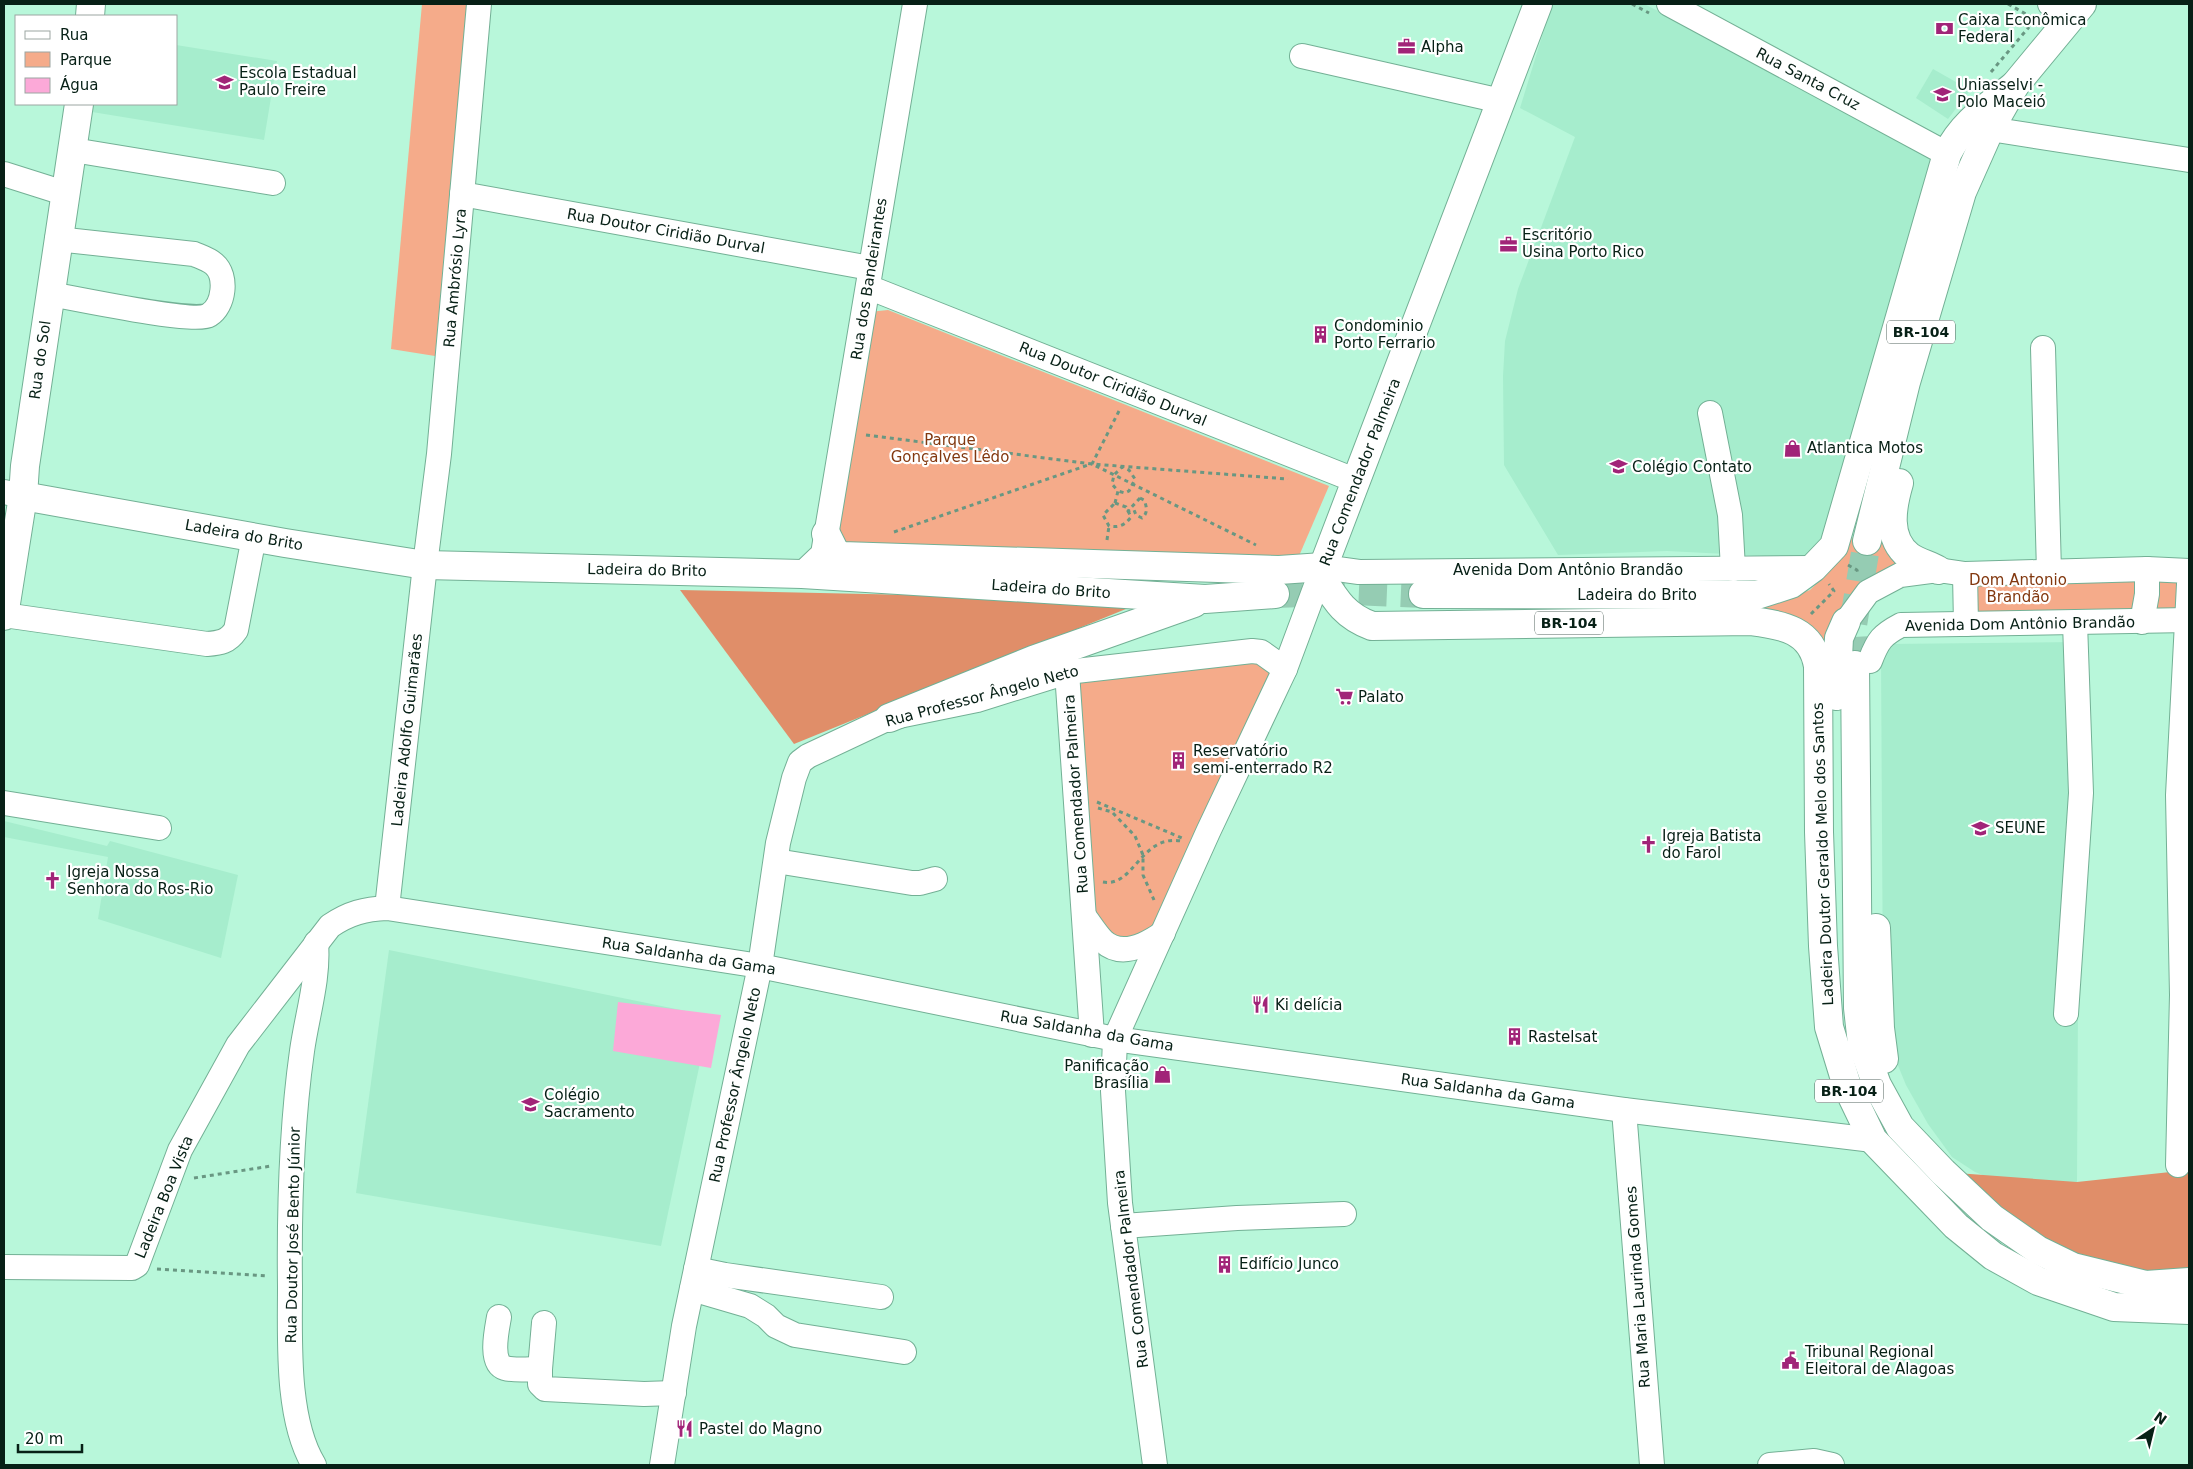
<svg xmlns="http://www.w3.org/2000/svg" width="2193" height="1469" font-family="'DejaVu Sans',sans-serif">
<rect width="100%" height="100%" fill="#b8f7da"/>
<g fill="#a6edcd">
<polygon points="1552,4 1644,4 1947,154 1821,559 1667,551 1558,555 1504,465 1503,376 1505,341 1518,289 1575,137 1520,108"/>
<polygon points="176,45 277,61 264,140 86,111 87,104 176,104"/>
<polygon points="1933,69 1970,90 1948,119 1916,98"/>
<polygon points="2080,642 2077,1182 2011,1186 1975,1172 1952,1157 1928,1124 1906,1085 1892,1051 1883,1001 1881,655 1888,644"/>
<polygon points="4,821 107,846 110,841 238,875 221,958 98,919 108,857 4,837"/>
<polygon points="389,950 710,1016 661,1246 356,1193"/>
</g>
<g fill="#f5ab8a">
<polygon points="422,4 467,4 435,356 391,349"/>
<polygon points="888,310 1329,486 1299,556 1275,566 839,552 823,535 869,312"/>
<polygon points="1856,533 1884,538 1914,567 1863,589 1826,652 1804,624 1762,608 1810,590 1826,574"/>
<polygon points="2189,563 2189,609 1970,612 1976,566"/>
<polygon points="1256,653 1275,670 1168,916 1145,934 1114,943 1095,918 1072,673"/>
</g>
<g fill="#e08e69">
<polygon points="680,590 1148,600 794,744"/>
<polygon points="2189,1170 2189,1280 2073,1267 1943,1172 2077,1182"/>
</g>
<polygon fill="#fca9d8" points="618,1002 721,1015 711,1068 613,1051"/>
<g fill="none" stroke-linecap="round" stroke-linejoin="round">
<polyline stroke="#95ccb3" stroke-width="28" stroke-dasharray="28 14" stroke-linecap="butt" points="1275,594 1352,591 1423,594"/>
<polyline stroke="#95ccb3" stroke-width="28" stroke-dasharray="28 14" stroke-linecap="butt" points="1855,665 1853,625 1867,541"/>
<defs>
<g id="minor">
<polyline points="1669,4 1947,154"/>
<polyline points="2050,4 2071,17"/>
<polyline points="1302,56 1501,101"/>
<polyline points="1990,129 2189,160"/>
<polyline points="73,150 273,183"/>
<polyline points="4,174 64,193"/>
<polyline points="462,194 870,268"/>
<polyline points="868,287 1357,481"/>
<path d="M50 294C73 298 195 324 209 315 224 306 228 276 214 264 208 259 201 257 194 254L57 239"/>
<polyline points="2043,348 2049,572"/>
<polyline points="1710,413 1730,515 1733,569"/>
<polyline points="4,492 23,496"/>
<polyline points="1323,567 1359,572 1813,568"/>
<polyline points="802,574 823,554 915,4"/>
<polyline points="1965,574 1966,624"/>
<path d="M4 615 207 644C220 643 228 642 236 630L254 537"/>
<polyline points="1846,622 1868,592 1900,575 1938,570 1965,574 2147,569 2189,571"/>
<polyline points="2142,622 2147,594 2147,569"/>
<path d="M1870 661C1878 640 1882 635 1901 625L2189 620"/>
<polyline points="1067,672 1092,1035"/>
<polyline points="4,803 159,828"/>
<polyline points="776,861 912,883 920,883 935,879"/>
<polyline points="387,908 425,565 439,454 479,4"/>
<path d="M1084 916C1090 924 1096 934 1103 941 1121 958 1146 945 1163 933"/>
<polyline points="2066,1014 2081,793 2075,623"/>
<polyline points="1624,1110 1652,1465"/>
<polyline points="2178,1165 2182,995 2178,795 2189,584"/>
<polyline points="1123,1226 1237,1218 1344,1214"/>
<path d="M4 1267 132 1268 137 1265 180 1150 238 1045 330 926C349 913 365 909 387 908L760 966 1115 1039 1624 1110 1873 1140"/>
<polyline points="696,1269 725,1275 881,1297"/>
<polyline points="692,1289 750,1306 766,1316 776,1326 795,1335 904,1352"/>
<path d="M499 1317C497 1329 489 1363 505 1368 515 1371 530 1369 540 1369V1384L545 1389 644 1394 674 1393"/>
<polyline points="540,1369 544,1323"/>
<path d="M314 1465C286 1419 290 1340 290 1287 289 1208 291 1129 302 1051 307 1015 319 979 316 943"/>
<polyline points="662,1465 684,1326 760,966 778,843 794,778 800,762 808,756 889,718 977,700 1067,672 1252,651 1261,652 1285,669"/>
<polyline points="1155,1465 1120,1203 1113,1091 1115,1039 1208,832 1285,669 1320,575"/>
<polyline points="1770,1465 1814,1461 1832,1465"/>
</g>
<g id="major">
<polyline points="90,16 91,4"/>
<polyline points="23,496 285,543 425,565 802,574 1205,599 1275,594"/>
<polyline points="826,534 835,552 842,556 1279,570 1323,567"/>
<path d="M1423 594 1757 595 1791 584 1813 568 1834 546 1947 154C1963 122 1988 107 2015 85"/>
<polyline points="4,616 23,496 25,466 79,104"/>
<polyline points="889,718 1033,660 1194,603"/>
</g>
<g id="highway">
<path d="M1538 4 1320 575C1335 599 1344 616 1372 626L1751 621C1783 625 1812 630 1818 666L1819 832 1823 946 1829 1027 1847 1086 1873 1140 1956 1226 1993 1256 2038 1281 2114 1307 2189 1310"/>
<path d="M1899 483C1892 507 1886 538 1909 556 1917 562 1929 565 1938 570"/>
<polyline points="1867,541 1906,382 1962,192 1990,129 2015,85 2082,4"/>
<polyline points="1855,665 1858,1008 1862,1044 1877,1085 1900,1127 1943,1172 1992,1218 2038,1250 2073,1267 2146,1285 2189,1282"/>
<polyline points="1836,696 1839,638 1846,622"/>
<polyline points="1876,928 1880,1028 1884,1059"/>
</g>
</defs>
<use href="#minor" stroke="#73b095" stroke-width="26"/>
<use href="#major" stroke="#73b095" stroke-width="30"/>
<use href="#highway" stroke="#73b095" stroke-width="30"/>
<g stroke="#699782" stroke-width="3" stroke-dasharray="4 4" stroke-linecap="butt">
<polyline points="1632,4 1649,13"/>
<polyline points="2008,4 2033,18"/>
<polyline points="1991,72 2029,27"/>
<polyline points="1119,411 1092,464 1288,479"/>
<polyline points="866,435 1092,464 1256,545"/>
<path d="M1140 498 1144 500C1147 507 1148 513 1142 518L1136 515 1134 510 1128 511Z"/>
<polyline points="1115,503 1118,491 1112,484 1114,475 1122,467 1129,470 1135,479 1129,491 1125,493 1118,491"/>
<path d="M1115 503 1126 507 1131 517C1125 525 1119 528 1109 526L1103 515Z"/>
<polyline points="894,532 1091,464"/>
<polyline points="1107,540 1109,526"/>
<polyline points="1848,565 1857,570 1858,574"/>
<polyline points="1811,614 1834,591 1829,584"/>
<polyline points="1097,802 1182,838"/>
<polyline points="1098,808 1112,812 1135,836 1143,855 1143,875 1154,900"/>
<path d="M1103 882C1134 888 1141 834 1181 841"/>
<polyline points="194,1178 271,1166"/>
<polyline points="157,1269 267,1276"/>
</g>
<use href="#minor" stroke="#fff" stroke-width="24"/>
<use href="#major" stroke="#fff" stroke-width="28"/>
<use href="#highway" stroke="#fff" stroke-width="28"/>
</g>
<defs>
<symbol id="bank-bare" viewBox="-9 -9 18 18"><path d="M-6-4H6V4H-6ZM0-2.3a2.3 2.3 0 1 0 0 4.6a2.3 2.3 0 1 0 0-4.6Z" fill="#a12478" stroke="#fff" stroke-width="2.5" paint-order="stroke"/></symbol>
<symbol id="office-bare" viewBox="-9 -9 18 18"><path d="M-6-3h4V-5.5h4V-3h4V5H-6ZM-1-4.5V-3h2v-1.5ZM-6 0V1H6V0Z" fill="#a12478" stroke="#fff" stroke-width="2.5" paint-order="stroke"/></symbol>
<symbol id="school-bare" viewBox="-9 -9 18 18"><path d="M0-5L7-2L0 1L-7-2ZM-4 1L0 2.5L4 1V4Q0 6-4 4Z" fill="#a12478" stroke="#fff" stroke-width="2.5" paint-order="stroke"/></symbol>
<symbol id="university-bare" viewBox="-9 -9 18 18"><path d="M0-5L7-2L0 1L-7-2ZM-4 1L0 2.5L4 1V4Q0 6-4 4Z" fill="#a12478" stroke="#fff" stroke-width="2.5" paint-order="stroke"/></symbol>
<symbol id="building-bare" viewBox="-9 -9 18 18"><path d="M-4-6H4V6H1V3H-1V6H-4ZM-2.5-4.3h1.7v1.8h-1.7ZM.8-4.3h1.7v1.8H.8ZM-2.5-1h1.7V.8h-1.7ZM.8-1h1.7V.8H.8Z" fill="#a12478" stroke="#fff" stroke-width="2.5" paint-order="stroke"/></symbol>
<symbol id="shop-bare" viewBox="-9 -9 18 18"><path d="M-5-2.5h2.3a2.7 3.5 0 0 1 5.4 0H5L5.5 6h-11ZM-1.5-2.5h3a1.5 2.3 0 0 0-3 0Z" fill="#a12478" stroke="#fff" stroke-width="2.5" paint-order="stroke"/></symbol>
<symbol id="supermarket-bare" viewBox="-9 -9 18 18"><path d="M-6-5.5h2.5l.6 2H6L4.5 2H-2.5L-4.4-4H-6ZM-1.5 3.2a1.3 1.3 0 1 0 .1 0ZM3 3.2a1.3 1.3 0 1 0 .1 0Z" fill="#a12478" stroke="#fff" stroke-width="2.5" paint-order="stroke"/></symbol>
<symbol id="church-bare" viewBox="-9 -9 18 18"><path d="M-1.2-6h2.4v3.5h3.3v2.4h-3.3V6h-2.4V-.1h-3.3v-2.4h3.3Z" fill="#a12478" stroke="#fff" stroke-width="2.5" paint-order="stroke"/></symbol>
<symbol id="restaurant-bare" viewBox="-9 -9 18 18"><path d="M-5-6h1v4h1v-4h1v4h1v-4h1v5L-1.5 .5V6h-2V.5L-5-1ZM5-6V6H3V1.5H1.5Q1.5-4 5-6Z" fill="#a12478" stroke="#fff" stroke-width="2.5" paint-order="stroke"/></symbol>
<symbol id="civic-bare" viewBox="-9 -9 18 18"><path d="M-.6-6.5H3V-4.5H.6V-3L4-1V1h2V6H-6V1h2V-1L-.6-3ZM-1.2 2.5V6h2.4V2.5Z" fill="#a12478" stroke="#fff" stroke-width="2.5" paint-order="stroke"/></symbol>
</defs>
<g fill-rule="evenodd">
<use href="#bank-bare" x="1932" y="16" width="25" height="25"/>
<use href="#office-bare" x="1394" y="34" width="25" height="25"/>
<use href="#school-bare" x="212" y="70" width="25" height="25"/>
<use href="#university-bare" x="1930" y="82" width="25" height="25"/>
<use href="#office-bare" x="1496" y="232" width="25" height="25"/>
<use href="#building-bare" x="1308" y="322" width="25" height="25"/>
<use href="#shop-bare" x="1780" y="436" width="25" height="25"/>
<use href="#school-bare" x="1606" y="454" width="25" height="25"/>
<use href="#supermarket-bare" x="1332" y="684" width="25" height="25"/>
<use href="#building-bare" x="1166" y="748" width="25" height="25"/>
<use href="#university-bare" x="1968" y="816" width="25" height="25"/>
<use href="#church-bare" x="1636" y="832" width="25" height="25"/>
<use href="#church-bare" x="40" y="868" width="25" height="25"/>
<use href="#restaurant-bare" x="1248" y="992" width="25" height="25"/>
<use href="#building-bare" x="1502" y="1024" width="25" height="25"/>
<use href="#shop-bare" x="1150" y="1062" width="25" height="25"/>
<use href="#school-bare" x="518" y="1092" width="25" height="25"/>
<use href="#building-bare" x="1212" y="1252" width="25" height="25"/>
<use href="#civic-bare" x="1778" y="1348" width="25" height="25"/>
<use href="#restaurant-bare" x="672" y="1416" width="25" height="25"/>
</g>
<g text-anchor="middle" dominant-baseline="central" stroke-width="4.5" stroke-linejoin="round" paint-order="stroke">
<g fill="#fff" stroke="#51635c" stroke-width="1">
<rect x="1887" y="320.5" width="68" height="23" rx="4"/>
<rect x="1535" y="611.5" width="68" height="23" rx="4"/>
<rect x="1815" y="1079.5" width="68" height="23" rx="4"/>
</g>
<g font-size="14" font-weight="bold" fill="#072016">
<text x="1921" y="332">BR-104</text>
<text x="1569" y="623">BR-104</text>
<text x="1849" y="1091">BR-104</text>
</g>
<g font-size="15" fill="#072016" stroke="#fff" text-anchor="start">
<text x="1958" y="20">Caixa Econômica<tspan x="1958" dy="17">Federal</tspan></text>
<text x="1421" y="47">Alpha</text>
<text x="239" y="73">Escola Estadual<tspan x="239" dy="17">Paulo Freire</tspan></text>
<text x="1957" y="85">Uniasselvi -<tspan x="1957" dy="17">Polo Maceió</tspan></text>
<text x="1522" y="235">Escritório<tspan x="1522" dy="17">Usina Porto Rico</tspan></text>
<text x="1334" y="326">Condominio<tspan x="1334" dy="17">Porto Ferrario</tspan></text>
<text x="1807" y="448">Atlantica Motos</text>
<text x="1632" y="467">Colégio Contato</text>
<text x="1358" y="697">Palato</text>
<text x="1193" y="751">Reservatório<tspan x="1193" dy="17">semi-enterrado R2</tspan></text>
<text x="1995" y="828">SEUNE</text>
<text x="1662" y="836">Igreja Batista<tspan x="1662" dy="17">do Farol</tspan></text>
<text x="67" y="872">Igreja Nossa<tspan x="67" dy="17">Senhora do Ros-Rio</tspan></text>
<text x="1275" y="1005">Ki delícia</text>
<text x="1528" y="1037">Rastelsat</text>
<text x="1149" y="1066" text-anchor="end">Panificação<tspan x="1149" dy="17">Brasília</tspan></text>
<text x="544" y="1095">Colégio<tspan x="544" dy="17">Sacramento</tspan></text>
<text x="1239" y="1264">Edifício Junco</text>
<text x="1805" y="1352">Tribunal Regional<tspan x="1805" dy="17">Eleitoral de Alagoas</tspan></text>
<text x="699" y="1429">Pastel do Magno</text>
</g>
<g font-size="15" fill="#072016" stroke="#fff">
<text transform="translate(1808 79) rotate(28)">Rua Santa Cruz</text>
<text transform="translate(666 231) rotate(10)">Rua Doutor Ciridião Durval</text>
<text transform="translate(455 278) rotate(-85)">Rua Ambrósio Lyra</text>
<text transform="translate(869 279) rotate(-81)">Rua dos Bandeirantes</text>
<text transform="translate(40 360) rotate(-82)">Rua do Sol</text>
<text transform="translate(1113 384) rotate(22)">Rua Doutor Ciridião Durval</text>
<text transform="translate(1360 472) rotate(-69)">Rua Comendador Palmeira</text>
<text transform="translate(244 535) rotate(10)">Ladeira do Brito</text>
<text transform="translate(647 570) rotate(1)">Ladeira do Brito</text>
<text x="1568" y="570">Avenida Dom Antônio Brandão</text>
<text transform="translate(1051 589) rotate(4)">Ladeira do Brito</text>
<text x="1637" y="595">Ladeira do Brito</text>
<text transform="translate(2020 624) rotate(-1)">Avenida Dom Antônio Brandão</text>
<text transform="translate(982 696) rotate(-15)">Rua Professor Ângelo Neto</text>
<text transform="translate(407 730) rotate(-84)">Ladeira Adolfo Guimarães</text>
<text transform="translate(1076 794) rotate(-94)">Rua Comendador Palmeira</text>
<text transform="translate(1823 854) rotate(-92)">Ladeira Doutor Geraldo Melo dos Santos</text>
<text transform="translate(689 956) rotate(9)">Rua Saldanha da Gama</text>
<text transform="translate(1087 1031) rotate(10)">Rua Saldanha da Gama</text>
<text transform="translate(735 1085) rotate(-78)">Rua Professor Ângelo Neto</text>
<text transform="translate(1488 1091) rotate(8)">Rua Saldanha da Gama</text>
<text transform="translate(164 1197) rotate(-68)">Ladeira Boa Vista</text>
<text transform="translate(293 1235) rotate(-89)">Rua Doutor José Bento Júnior</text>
<text transform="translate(1131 1269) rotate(-97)">Rua Comendador Palmeira</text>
<text transform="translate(1638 1287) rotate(-94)">Rua Maria Laurinda Gomes</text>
</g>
<g font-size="15" fill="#82380f" stroke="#fff">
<text x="950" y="440">Parque<tspan x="950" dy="17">Gonçalves Lêdo</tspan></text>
<text x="2018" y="580">Dom Antonio<tspan x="2018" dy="17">Brandão</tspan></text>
</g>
</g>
<rect width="2193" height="1469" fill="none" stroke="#072016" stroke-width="10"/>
<rect x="15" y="15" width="162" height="90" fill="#ffffff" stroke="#9ca6a2"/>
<rect x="25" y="31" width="25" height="8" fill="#ffffff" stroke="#9ca6a2"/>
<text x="60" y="40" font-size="15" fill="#072016">Rua</text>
<rect x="25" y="52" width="25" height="15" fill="#f5ab8a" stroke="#9ca6a2"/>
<text x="60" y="65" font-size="15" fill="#072016">Parque</text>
<rect x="25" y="78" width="25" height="15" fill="#fca9d8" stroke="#9ca6a2"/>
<text x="60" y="90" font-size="15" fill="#072016">Água</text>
<g transform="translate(2153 1429) rotate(35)" stroke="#ffffff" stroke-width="4" paint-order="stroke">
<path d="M0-4L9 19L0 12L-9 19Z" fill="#072016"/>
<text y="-8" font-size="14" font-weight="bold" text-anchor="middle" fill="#072016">N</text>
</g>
<path d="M18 1444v8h64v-8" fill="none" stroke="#072016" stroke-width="2.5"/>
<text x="25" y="1444" font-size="15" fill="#072016" stroke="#ffffff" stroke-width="4" paint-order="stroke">20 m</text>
</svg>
